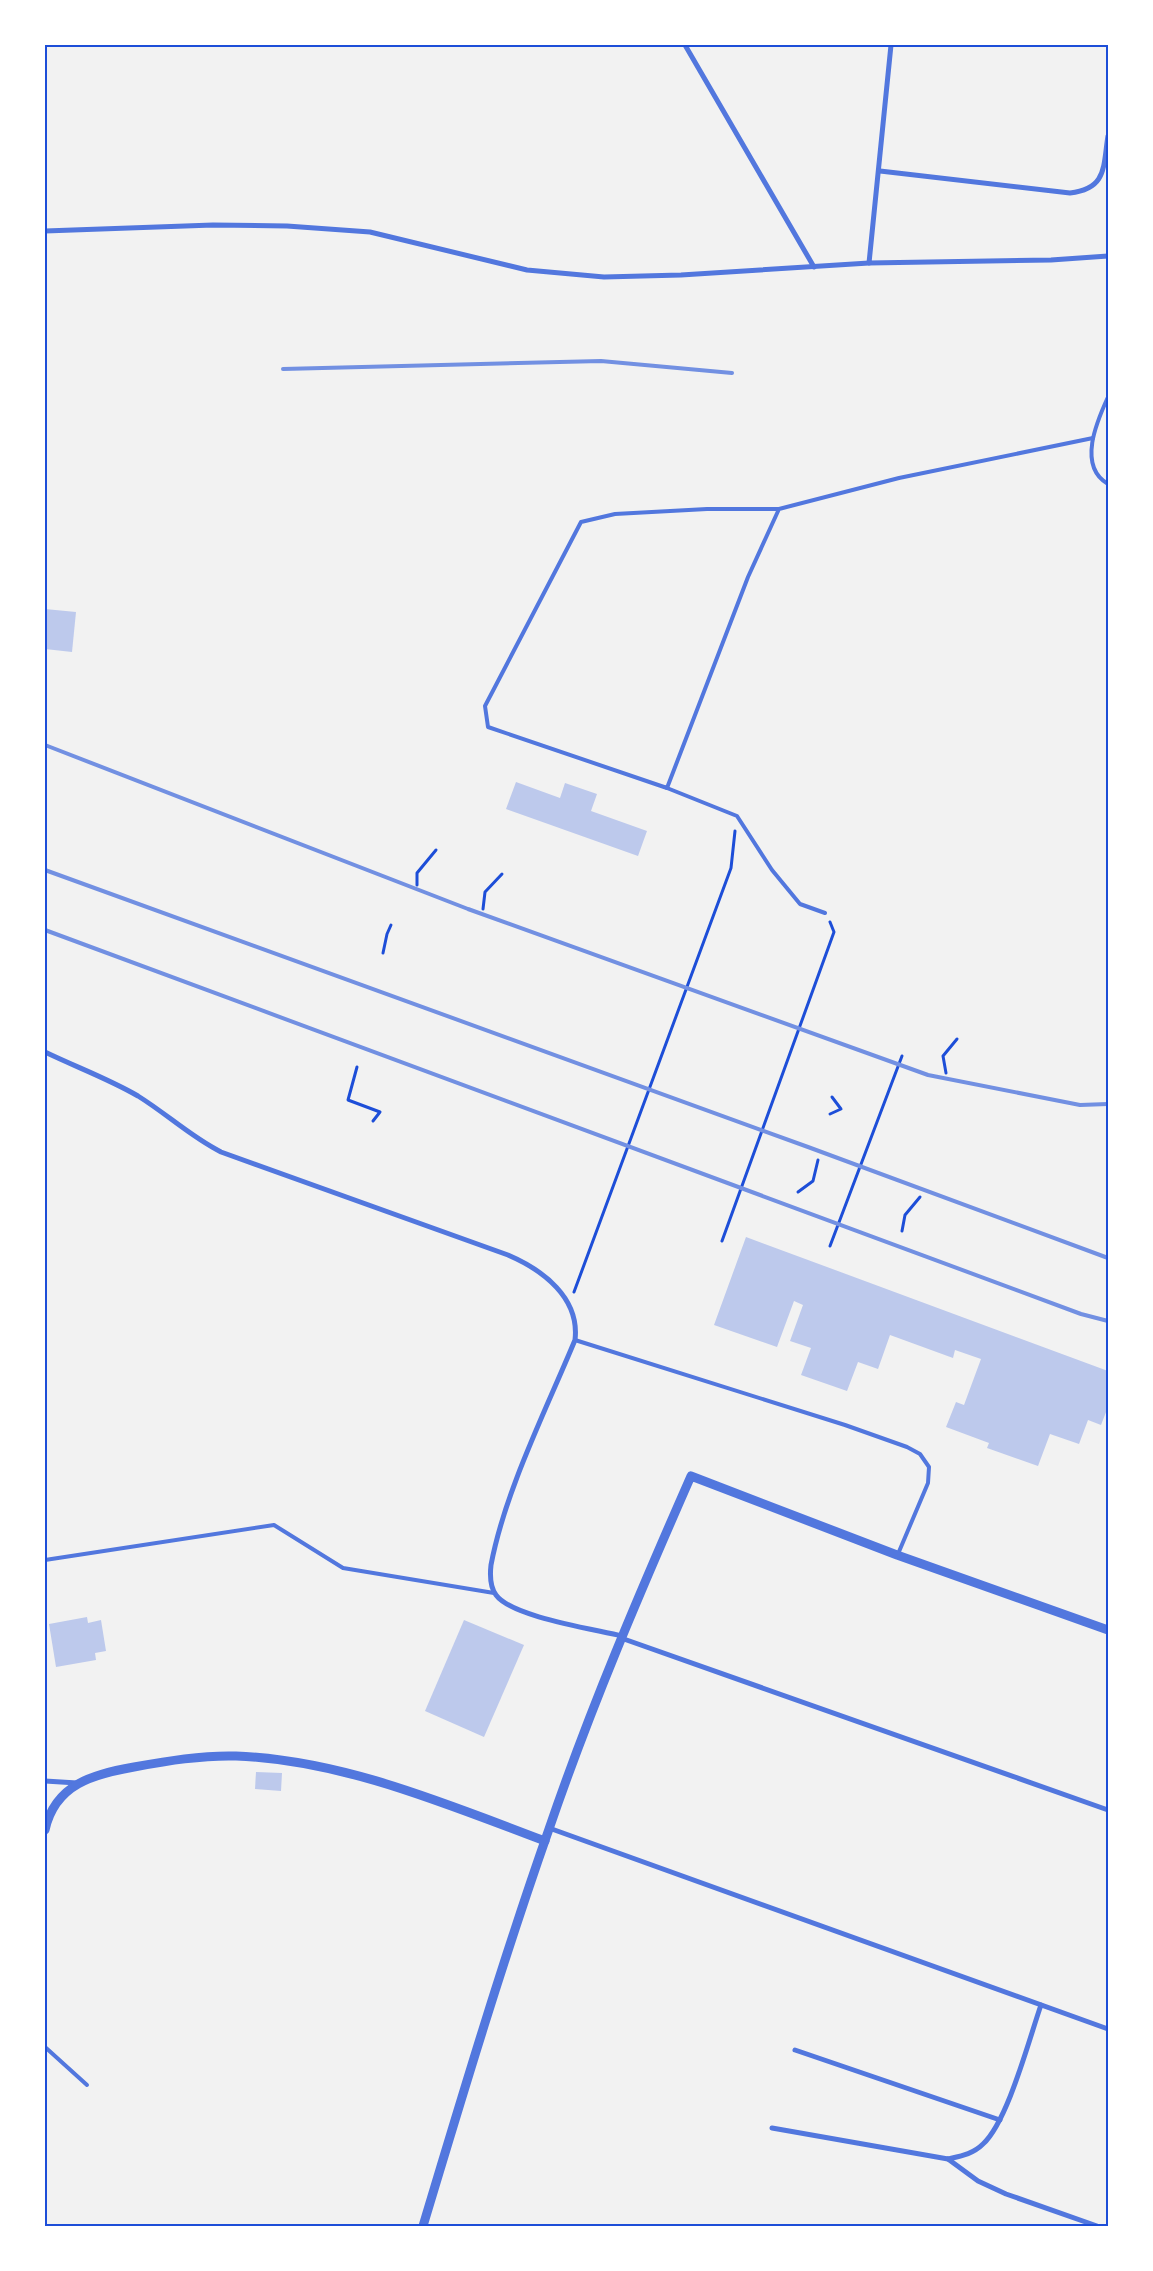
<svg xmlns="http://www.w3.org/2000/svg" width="1153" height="2271" font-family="Jost,sans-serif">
<rect width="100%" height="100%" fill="#f2f2f2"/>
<g fill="#bdc9ec">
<polygon points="45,609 76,612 72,652 45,649"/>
<polygon points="516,782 560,798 565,783 597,794 591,811 647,831 638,856 506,809"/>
<polygon points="746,1237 1108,1371 1108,1407 1101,1425 1088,1420 1079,1444 1050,1434 1038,1466 987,1448 989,1443 946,1427 956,1402 964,1405 981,1359 955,1350 953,1358 890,1335 878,1369 858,1362 847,1391 801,1375 811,1348 790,1341 803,1305 794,1301 777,1347 714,1325"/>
<polygon points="87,1617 88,1623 101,1620 106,1651 95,1653 96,1660 56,1667 49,1624"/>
<polygon points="464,1620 524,1645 484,1737 425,1711"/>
<polygon points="256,1772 282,1773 281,1791 255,1789"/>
</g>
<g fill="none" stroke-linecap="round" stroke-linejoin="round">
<g stroke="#1d4ed8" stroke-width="3">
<polyline points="417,885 417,873 436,850"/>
<polyline points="483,909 485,892 502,874"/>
<polyline points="383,953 387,934 391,925"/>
<polyline points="357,1067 348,1100 380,1112 373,1121"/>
<polyline points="946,1073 943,1056 957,1039"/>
<polyline points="830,1114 841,1109 832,1097"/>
<polyline points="798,1192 813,1181 818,1160"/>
<polyline points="902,1231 905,1215 920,1197"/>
<polyline points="722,1241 834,932 830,922"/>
<polyline points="830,1246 902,1056"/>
<polyline points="574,1292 731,868 735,831"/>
</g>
<g stroke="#5277de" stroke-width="4">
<path d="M1108 397C1097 421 1077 466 1108 484"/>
<polyline points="779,509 748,577 667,788 488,727 485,706 581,522 615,514 707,509 779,509 899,478 1093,438"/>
<polyline points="667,788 737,816 772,870 800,904 825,913"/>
<polyline points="575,1340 845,1425 907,1447 920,1454 929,1467 928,1483 898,1554"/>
<polyline points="45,1560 274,1525 343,1568 494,1593"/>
<polyline points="45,2047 87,2085"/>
</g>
<g stroke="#5277de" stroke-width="5">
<polyline points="685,45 814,267"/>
<polyline points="891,45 869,263 1051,260 1108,256"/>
<path d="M880 171 1070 193C1107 189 1103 167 1108 136"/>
<polyline points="45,231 213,225 287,226 370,232 527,270 604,277 681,275 869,263"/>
<path d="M45 1052C76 1067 109 1079 138 1096 167 1114 191 1137 221 1152L508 1255C543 1270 580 1298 575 1340 546 1410 505 1491 491 1565 490 1574 490 1587 496 1595 512 1617 594 1629 622 1636"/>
<polyline points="621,1638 1108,1810"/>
<polyline points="45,1781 77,1783"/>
<polyline points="549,1828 1108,2029"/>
<polyline points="795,2050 1000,2120"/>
<path d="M772 2128 948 2159C961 2156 973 2154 983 2144 1008 2121 1029 2039 1041 2005"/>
<polyline points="948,2159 978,2181 1006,2194 1097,2226"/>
</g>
<g stroke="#5277de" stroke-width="9">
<path d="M45 1830C55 1784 94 1774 134 1767 167 1761 202 1755 236 1756 343 1760 446 1804 545 1841"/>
<path d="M423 2226C463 2093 503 1960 549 1829 590 1709 640 1592 691 1476L897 1555 1108 1630"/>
</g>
<g stroke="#7290e2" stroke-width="4">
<polyline points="283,369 601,361 732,373"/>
<polyline points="45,745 468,909 928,1075 1080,1105 1108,1104"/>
<polyline points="45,870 808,1147 1108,1258"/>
<polyline points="45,930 1081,1314 1108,1321"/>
</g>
</g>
<rect width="1153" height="2271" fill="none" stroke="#ffffff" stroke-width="92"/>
<rect x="46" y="46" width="1061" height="2179" fill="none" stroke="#1d4ed8" stroke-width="2"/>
</svg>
